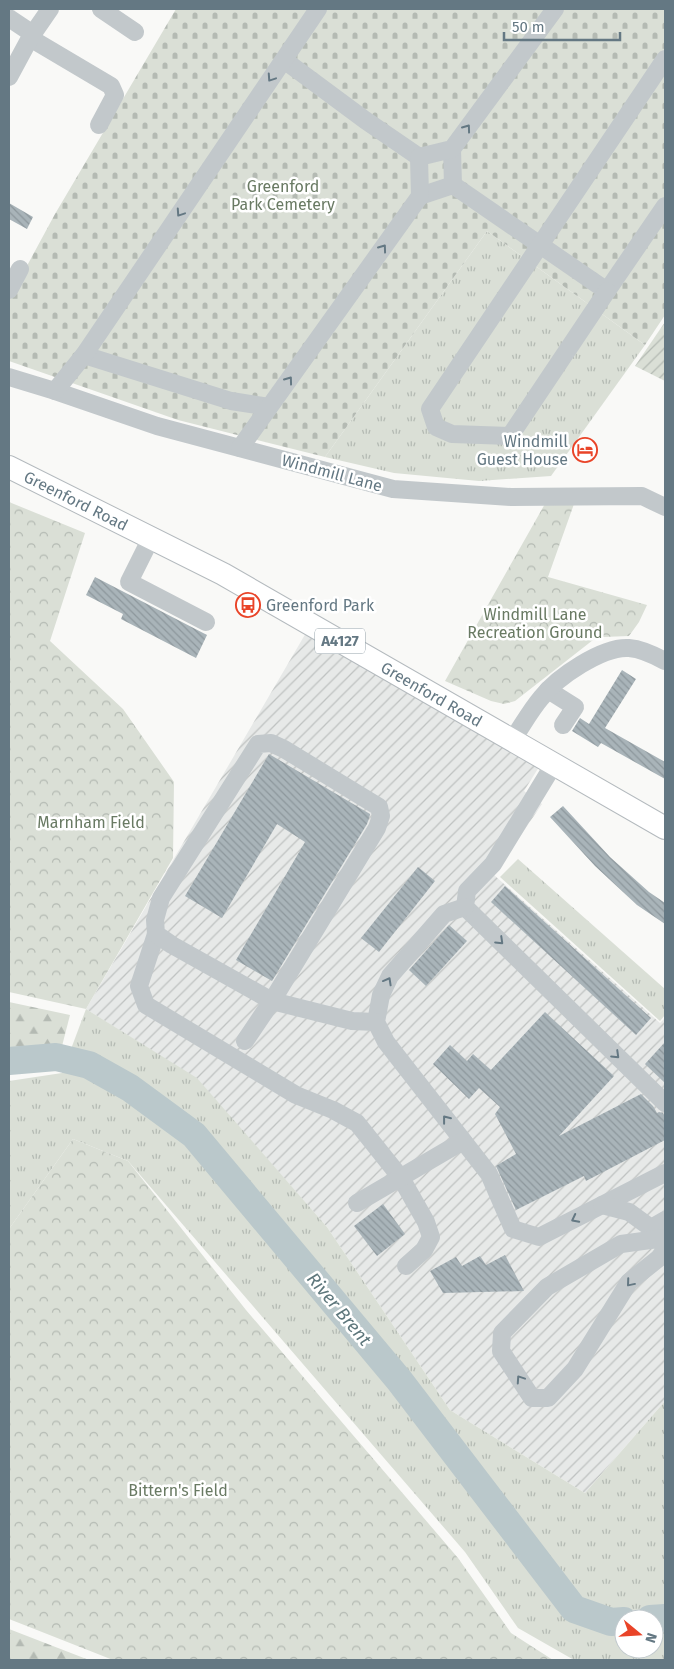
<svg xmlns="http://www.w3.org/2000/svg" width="674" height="1669" font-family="'Fira Sans',sans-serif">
<defs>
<pattern id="industrial-furrows" width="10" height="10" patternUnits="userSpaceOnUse" patternTransform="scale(1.25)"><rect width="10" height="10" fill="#e7e9e8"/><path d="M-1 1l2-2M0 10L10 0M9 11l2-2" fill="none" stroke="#bfc2c1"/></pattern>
<pattern id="grass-tufts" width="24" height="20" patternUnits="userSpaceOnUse" patternTransform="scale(1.25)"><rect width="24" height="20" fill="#dadfd6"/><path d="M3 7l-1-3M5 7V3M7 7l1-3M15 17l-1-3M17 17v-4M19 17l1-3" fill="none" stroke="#b4bab3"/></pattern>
<pattern id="forest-firs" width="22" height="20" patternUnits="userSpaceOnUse" patternTransform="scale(1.25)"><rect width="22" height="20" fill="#dadfd6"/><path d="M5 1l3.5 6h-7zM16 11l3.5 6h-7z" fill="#b4bab3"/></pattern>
<pattern id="cemetery-stones" width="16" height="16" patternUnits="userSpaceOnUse" patternTransform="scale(1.25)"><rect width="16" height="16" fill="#dadfd6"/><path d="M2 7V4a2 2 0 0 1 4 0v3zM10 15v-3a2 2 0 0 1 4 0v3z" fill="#b4bab3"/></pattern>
<pattern id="park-crowns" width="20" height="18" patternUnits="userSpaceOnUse" patternTransform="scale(1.25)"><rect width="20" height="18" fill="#dadfd6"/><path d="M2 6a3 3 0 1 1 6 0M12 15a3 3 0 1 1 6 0" fill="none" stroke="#b4bab3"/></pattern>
<pattern id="garden-furrows" width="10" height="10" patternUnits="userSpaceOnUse" patternTransform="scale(1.25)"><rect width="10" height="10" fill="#dadfd6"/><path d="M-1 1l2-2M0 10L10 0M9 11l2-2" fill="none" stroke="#b4bab3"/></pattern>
<pattern id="building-back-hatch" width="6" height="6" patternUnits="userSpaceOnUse" patternTransform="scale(1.25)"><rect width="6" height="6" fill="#a9b4b9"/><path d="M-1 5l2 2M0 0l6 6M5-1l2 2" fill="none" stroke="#8d979c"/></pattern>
</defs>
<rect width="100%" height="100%" fill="#f9f9f7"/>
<polygon fill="url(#industrial-furrows)" points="310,626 544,759 524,791 542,804 494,875 660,1023 665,1018 665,1401 585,1493 450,1410 327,1227 197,1079 86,1009"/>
<g fill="url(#grass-tufts)" fill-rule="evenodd">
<polygon points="487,231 645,345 551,476 479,481 394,473 325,457"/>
<polygon points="518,859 665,989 665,1015 660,1021 500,877"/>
<path d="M86 1009 197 1078 327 1227 450 1410 585 1493 665 1401V1660H574L518 1628 465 1552 128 1161 73 1139 9 1229V1081L62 1073ZM624 1619H654V1649H624Z"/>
</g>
<g fill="url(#forest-firs)">
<polygon points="9,1002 70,1015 61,1050 9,1056"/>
<polygon points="9,1629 89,1660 9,1660"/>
</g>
<polygon fill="url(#cemetery-stones)" points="176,9 665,9 665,315 645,345 487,231 325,457 178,420 9,361 9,299 55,214"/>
<g fill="url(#park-crowns)">
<polygon points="9,502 85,533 50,641 123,709 174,782 173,858 86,1009 9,992"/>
<polygon points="546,502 574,504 548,577 647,605 639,622 629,636 603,637 593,640 515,701 504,704 491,701 445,681"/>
<polygon points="73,1139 128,1161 246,1310 458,1558 511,1633 553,1660 113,1660 9,1619 9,1229"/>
</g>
<polygon fill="url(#garden-furrows)" points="665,322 665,381 635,366"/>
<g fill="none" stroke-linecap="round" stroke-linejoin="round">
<g stroke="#bac8cb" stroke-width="28">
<polyline points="9,1061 56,1057 89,1065 130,1088 194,1135 399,1380 574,1609 611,1622 624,1621"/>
<polyline points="650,1619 665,1618"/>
</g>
</g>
<g fill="url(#building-back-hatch)">
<polygon points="9,203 33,217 27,229 9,219"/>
<polygon points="95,577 207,635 196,658 121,619 123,614 86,595"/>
<polygon points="622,670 636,679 605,728 665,762 665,779 601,743 598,747 572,731 580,718 589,724"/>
<polygon points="269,754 370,814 370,815 367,824 272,981 236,960 305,842 277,824 222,918 185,896"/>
<polygon points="563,806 610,857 649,892 665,903 665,924 637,905 595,866 550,817"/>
<polygon points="418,867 435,881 379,952 361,938"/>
<polygon points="505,886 651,1018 636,1035 491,902"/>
<polygon points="449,925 467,941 426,986 409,970"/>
<polygon points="545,1012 614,1076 559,1136 641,1094 653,1106 657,1113 659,1112 663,1113 665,1117 665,1140 586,1181 584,1176 516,1210 496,1166 516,1154 495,1114 500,1107 479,1088 469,1099 433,1064 450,1045 467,1061 473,1054 491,1070"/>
<polygon points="665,1042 665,1083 645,1064"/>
<polygon points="383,1204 405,1234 377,1256 354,1226"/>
<polygon points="505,1255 524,1291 443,1293 430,1271 456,1257 462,1266 480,1256 486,1265"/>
</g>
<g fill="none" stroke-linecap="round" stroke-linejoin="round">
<defs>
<g id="major">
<path id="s1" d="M9 467 223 574 665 828"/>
</g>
</defs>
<use href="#major" stroke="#b4babe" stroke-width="24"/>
<g stroke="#c2c8cb" stroke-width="18">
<polyline points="101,9 135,32"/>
<polyline points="9,18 33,34"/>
<polyline points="30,38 111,86 115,95 99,125"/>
<polyline points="284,60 365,120 419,157"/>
<polyline points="9,77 30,38 50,9"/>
<polyline points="453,185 607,291 665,206"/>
<polyline points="420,196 453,185 452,149"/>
<polyline points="9,290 20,269"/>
<polyline points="607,291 510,436 452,434 436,427 430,409 665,59"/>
<polyline points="84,355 231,401 269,407"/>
<polyline points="9,377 55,391 157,426 393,489 511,497 642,496 665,507"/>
<polyline points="55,391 84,355 318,9"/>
<polyline points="240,448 420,196 419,157 452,149 555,9"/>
<polyline points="151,538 129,582 206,622"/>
<polyline points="548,690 575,707 563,725"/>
<path d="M513 739C522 726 530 711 541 698 557 677 603 646 629 648 642 649 654 655 665 661"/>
<polyline points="554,764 493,864 467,891 465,907 665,1103"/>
<polyline points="465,907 444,914 390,976 381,995 376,1022 386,1042 489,1174 513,1229 539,1237 665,1173"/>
<polyline points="156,934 139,986 146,1005 296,1095 333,1110 357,1123 401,1178 426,1222 431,1237 424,1250 406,1266"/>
<polyline points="245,1041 272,1001 377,828 381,816 379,807 284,749 271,743 258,744 161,898 155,920 156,934 172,945 272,1001 352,1021 376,1022"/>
<polyline points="357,1203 463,1141"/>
<polyline points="602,1205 629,1212 651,1228 665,1220"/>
<polyline points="665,1238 621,1244 547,1287 502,1333 501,1351 532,1398 548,1398 575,1369 629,1282 659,1258 665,1250"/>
</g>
<use href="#major" stroke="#fff" stroke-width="22"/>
</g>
<defs><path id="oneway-chevron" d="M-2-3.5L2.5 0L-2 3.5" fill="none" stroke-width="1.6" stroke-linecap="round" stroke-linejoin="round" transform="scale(1.25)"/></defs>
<g stroke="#647883">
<use href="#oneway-chevron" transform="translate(271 78) rotate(124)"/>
<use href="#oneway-chevron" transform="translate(467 128) rotate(-54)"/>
<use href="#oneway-chevron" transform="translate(180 213) rotate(124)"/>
<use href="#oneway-chevron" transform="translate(383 248) rotate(-54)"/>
<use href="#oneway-chevron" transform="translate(289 380) rotate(-54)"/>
<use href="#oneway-chevron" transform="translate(500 941) rotate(44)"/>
<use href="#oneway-chevron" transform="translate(388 981) rotate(-61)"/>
<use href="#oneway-chevron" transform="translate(616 1055) rotate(44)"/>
<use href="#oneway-chevron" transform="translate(446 1119) rotate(-128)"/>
<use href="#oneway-chevron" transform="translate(575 1219) rotate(153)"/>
<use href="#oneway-chevron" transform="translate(630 1283) rotate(130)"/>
<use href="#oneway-chevron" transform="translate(520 1379) rotate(-124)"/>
</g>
<defs>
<symbol id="hotel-ring" viewBox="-11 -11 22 22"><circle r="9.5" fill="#fff" stroke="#e94428" stroke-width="1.5"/><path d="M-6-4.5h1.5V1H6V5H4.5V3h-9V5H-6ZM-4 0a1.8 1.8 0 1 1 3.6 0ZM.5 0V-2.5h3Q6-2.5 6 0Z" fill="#e94428"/></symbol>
<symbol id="bus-ring" viewBox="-11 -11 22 22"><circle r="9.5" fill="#fff" stroke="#e94428" stroke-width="1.5"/><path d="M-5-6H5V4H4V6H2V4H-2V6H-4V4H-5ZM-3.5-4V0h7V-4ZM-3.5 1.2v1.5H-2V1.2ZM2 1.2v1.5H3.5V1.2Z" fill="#e94428"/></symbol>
</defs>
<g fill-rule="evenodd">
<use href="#hotel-ring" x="571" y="436" width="28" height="28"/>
<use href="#bus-ring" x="234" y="591" width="28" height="28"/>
</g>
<g text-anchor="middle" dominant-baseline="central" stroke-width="5" stroke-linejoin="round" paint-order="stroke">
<rect fill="#fff" stroke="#92a0a8" stroke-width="1" x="315" y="628.5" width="50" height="25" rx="4"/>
<g font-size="15" font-weight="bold" fill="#647883">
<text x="340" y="641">A4127</text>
</g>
<g font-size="16" fill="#697a63" stroke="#fff">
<text x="283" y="186">Greenford<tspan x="283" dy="18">Park Cemetery</tspan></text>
<text x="535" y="614">Windmill Lane<tspan x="535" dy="18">Recreation Ground</tspan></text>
<text x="91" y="822">Marnham Field</text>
<text x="178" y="1490">Bittern's Field</text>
</g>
<g font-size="16" fill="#647883" stroke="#fff" text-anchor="end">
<text x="568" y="441">Windmill<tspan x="568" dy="18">Guest House</tspan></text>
<text x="266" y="605" text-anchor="start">Greenford Park</text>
</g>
<g font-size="16" fill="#647883" stroke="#fff">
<text transform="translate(332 473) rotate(15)">Windmill Lane</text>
<text stroke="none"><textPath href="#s1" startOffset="75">Greenford Road</textPath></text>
<text stroke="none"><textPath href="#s1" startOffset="480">Greenford Road</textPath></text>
</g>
<g font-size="18" font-style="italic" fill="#5e777c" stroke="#fff">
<text transform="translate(339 1309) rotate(50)">River Brent</text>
</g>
</g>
<rect width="674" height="1669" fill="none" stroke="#647883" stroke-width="20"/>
<g transform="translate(639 1634) rotate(108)"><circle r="24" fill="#ffffff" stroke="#c1c9cd"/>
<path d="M0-4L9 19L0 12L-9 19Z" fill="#e94428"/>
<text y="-8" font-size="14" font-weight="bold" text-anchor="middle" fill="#647883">N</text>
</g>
<path d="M504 32v8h116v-8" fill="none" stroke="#647883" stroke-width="2.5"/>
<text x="512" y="32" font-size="15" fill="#647883" stroke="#ffffff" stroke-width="4" paint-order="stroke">50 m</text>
</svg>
